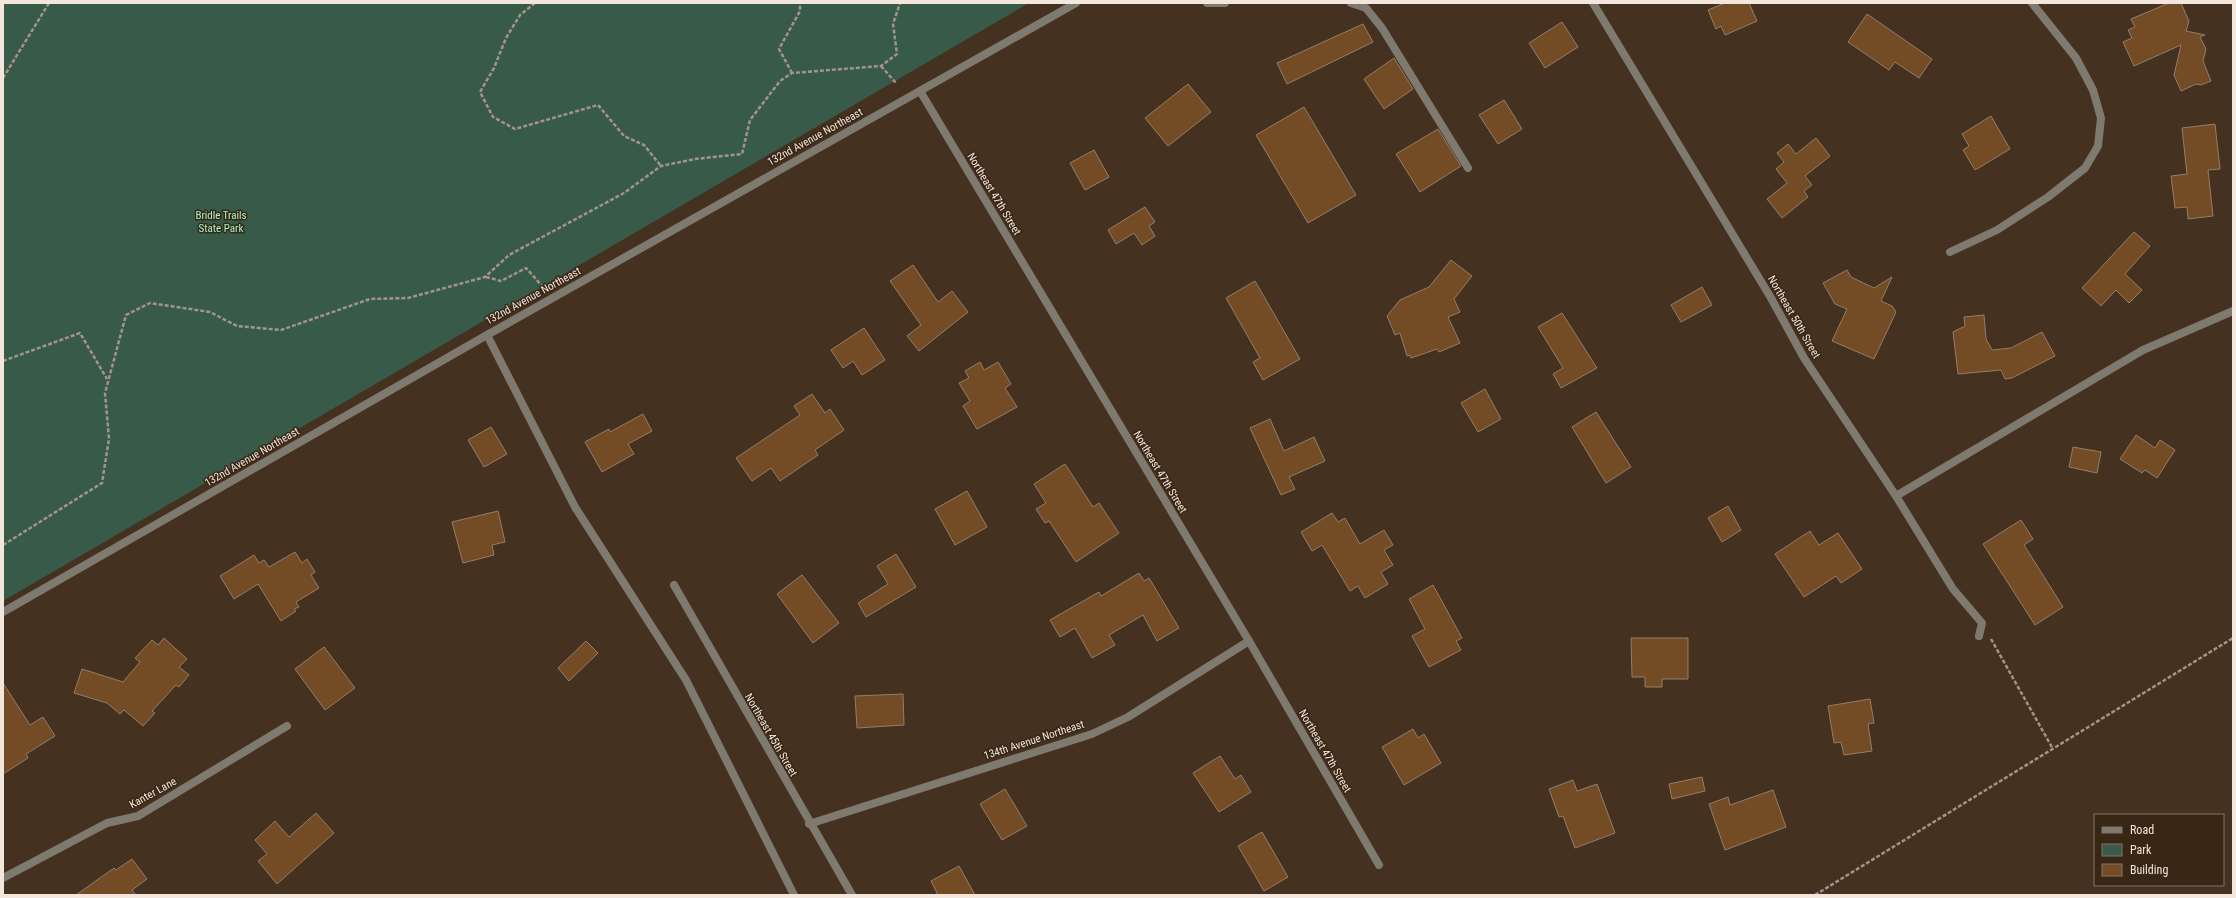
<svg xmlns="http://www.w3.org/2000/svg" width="2236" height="898" font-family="'Roboto Condensed',sans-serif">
<rect width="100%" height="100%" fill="#443120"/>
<polygon fill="#385a48" points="3,3 1029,3 3,601"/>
<g fill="#734c26" stroke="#947e6a">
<polygon points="1725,3 1749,3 1757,21 1725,35 1721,26 1716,29 1708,10"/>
<polygon points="2169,3 2181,3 2189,21 2186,31 2205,35 2200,37 2206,49 2203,61 2211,81 2201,85 2196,84 2181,91 2174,75 2181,45 2134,66 2123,42 2132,38 2128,30 2135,27 2131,19"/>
<polygon points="1867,14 1932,59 1919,78 1895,62 1889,70 1848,42"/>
<polygon points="1562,22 1578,47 1545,68 1529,43"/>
<polygon points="1363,24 1373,42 1287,84 1277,63"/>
<polygon points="1394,58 1413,89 1384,109 1364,79"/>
<polygon points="1188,84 1211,112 1168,146 1145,118"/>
<polygon points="1504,100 1522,129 1498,144 1479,115"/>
<polygon points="1304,107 1356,195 1308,223 1256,135"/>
<polygon points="1991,116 2010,149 1975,170 1963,150 1969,146 1962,134"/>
<polygon points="2215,124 2220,169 2208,170 2213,216 2188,219 2187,207 2175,208 2171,176 2187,174 2182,128"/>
<polygon points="1438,129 1461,166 1420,192 1396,154"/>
<polygon points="1816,138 1830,156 1805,176 1812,185 1804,191 1808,197 1782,218 1767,199 1787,183 1776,169 1784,162 1777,153 1788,144 1796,154"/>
<polygon points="1094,150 1109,177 1085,190 1070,163"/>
<polygon points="1145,207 1155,222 1149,226 1155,236 1142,245 1134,233 1116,244 1108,230"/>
<polygon points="2134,232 2150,246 2125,274 2142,290 2129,303 2116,290 2101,306 2082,288"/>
<polygon points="1451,260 1472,276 1454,299 1460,312 1448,317 1460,343 1439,352 1437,349 1411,358 1410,355 1407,356 1400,333 1395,335 1387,316 1400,300 1429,287"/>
<polygon points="913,265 938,302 952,291 968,312 919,351 907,336 921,325 890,281"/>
<polygon points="1847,270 1851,277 1874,288 1892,277 1881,301 1892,306 1896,312 1874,359 1832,341 1847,309 1835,304 1823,283"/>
<polygon points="1255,281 1300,359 1263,380 1253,362 1260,358 1226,298"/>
<polygon points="1702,287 1712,305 1681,322 1671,305"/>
<polygon points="1562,313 1597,368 1561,388 1553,374 1563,368 1538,327"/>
<polygon points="1984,315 1986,339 1992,350 2011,348 2042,332 2055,356 2012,378 2005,379 2001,370 1958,374 1953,332 1965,326 1964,317"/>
<polygon points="864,328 885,360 862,375 853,361 843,368 831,350"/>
<polygon points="980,362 984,370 998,362 1011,384 1005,388 1017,407 977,429 963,406 970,401 959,383 969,378 965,371"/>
<polygon points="1485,389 1501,419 1478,432 1461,403"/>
<polygon points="812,394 825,413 830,409 844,430 815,450 818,455 780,481 771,468 752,481 736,458 800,415 794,406"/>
<polygon points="1596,412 1631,467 1606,483 1572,427"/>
<polygon points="643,414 652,431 628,444 634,454 602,472 585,442 609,429 610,432"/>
<polygon points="1270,419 1284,451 1314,437 1325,461 1289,477 1295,489 1281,495 1250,428"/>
<polygon points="491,427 507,454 484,467 468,440"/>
<polygon points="2136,435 2155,448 2160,440 2175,450 2157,478 2145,470 2142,473 2120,459"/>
<polygon points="2073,447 2101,452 2097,473 2069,467"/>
<polygon points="1065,464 1093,507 1099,503 1119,533 1076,562 1049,521 1045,523 1036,509 1046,503 1034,484"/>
<polygon points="967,491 987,527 955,545 935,509"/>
<polygon points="1728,506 1741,530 1722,542 1708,518"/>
<polygon points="498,511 505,542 492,545 494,555 463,563 452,522"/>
<polygon points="1332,513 1338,522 1345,518 1360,544 1384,530 1393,545 1384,550 1393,565 1381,572 1388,584 1365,598 1358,586 1350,591 1322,545 1312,551 1301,532"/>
<polygon points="2021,520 2033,539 2024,545 2063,607 2035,625 1983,544"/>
<polygon points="1810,531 1819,545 1838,533 1862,569 1841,583 1836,576 1804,597 1775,554"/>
<polygon points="295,552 302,563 307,559 315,572 311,575 319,588 296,602 299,607 294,609 296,611 281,621 258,584 234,599 220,576 254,555 259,563 264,560 269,567"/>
<polygon points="896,554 916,587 866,617 858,603 888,584 877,566"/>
<polygon points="1139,573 1144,581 1149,578 1179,628 1157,641 1143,615 1109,635 1115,645 1092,658 1075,628 1060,637 1050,620 1099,592 1101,596"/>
<polygon points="802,575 839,623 813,643 777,594"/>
<polygon points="1433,585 1462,638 1456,641 1461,650 1429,667 1412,636 1425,629 1409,599"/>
<polygon points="164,638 187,659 179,667 189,675 179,687 176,685 152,711 155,713 143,726 124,710 120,714 107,703 74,693 82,669 123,682 140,662 135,658 152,640 158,645"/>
<polygon points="1631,638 1688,638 1688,679 1662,679 1662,687 1645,687 1645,677 1632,677"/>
<polygon points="586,641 598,653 569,681 558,668"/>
<polygon points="324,647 355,688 325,710 295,669"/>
<polygon points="3,683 30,725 43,717 55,736 26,754 28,758 3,774"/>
<polygon points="903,694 904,725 857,728 855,696"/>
<polygon points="1870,699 1874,723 1868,724 1872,751 1844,755 1841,742 1834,743 1828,706"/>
<polygon points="1413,729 1418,738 1424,734 1441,763 1404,785 1382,747"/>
<polygon points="1220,756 1235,779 1241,775 1251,792 1219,812 1193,773"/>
<polygon points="1702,777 1705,791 1672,799 1669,784"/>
<polygon points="1573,780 1577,791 1597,784 1615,833 1575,848 1563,816 1559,817 1549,789"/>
<polygon points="1005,789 1027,826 1002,840 980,804"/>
<polygon points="1773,790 1786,827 1725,850 1709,804 1728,797 1730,805"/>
<polygon points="316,813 334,833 277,884 258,861 267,854 255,840 275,821 289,837"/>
<polygon points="1262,832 1288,877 1264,891 1238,846"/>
<polygon points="132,859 147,879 132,890 136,895 76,895 114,868 116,870"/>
<polygon points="959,866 975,895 938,895 931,881"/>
</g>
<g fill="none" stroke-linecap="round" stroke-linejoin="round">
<g stroke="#a49487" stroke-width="2.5" stroke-dasharray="4 2" stroke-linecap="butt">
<polyline points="535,3 520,15 506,38 494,68 480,92 493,117 515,129 598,105 624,136 644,145 661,166"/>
<polyline points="881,66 896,83"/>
<polyline points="792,73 779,49 800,11 800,3"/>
<polyline points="3,78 49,3"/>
<polyline points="486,277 501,281 526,268 544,288"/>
<polyline points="3,361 80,333 107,379"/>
<polyline points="3,545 102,483 109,439 105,393 126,315 150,303 210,312 237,326 281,330 370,299 408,298 485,277 509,255 624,193 661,166 695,159 742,154 750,120 780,81 792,73 881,66 897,54 893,24 900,3"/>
<polyline points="1991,639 2053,749"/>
<polyline points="1815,895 2233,638"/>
</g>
<g stroke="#7e7a6f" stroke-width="8">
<polyline points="1207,3 1225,3"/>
<polyline points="1351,3 1366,8 1382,28 1468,168"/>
<polyline points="487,335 575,507 686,680 794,895"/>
<polyline points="1896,496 2143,350 2233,311"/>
</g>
<g stroke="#7e7a6f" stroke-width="8">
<polyline points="1593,3 1771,298 1804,358 1896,496 1953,589 1982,623 1979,636"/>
<polyline points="920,91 1249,641 1379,865"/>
<polyline points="1950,252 1997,230 2048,197 2085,168 2098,146 2101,118 2093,90 2076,58 2032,3"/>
<polyline points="674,585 852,895"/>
<polyline points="809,824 1092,734 1128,717 1249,641"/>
<polyline points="3,878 107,823 138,816 287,726"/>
</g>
<polyline stroke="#7e7a6f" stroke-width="8" points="3,612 487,335 1076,3"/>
</g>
<g text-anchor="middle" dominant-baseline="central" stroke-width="3" stroke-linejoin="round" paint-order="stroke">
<g font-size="11" fill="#f3e6dc" stroke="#392716">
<text transform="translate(815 137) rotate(-29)">132nd Avenue Northeast</text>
<text transform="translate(994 194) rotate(59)">Northeast 47th Street</text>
<text transform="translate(533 296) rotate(-29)">132nd Avenue Northeast</text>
<text transform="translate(1794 317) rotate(60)">Northeast 50th Street</text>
<text transform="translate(252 457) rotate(-30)">132nd Avenue Northeast</text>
<text transform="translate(1160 472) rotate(59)">Northeast 47th Street</text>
<text transform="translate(771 735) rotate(60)">Northeast 45th Street</text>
<text transform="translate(1034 740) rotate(-18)">134th Avenue Northeast</text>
<text transform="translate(1325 751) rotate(60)">Northeast 47th Street</text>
<text transform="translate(153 793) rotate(-29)">Kanter Lane</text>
</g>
<g font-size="11" fill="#a1f7ca" stroke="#392716">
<text x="221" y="215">Bridle Trails<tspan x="221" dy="13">State Park</tspan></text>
</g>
</g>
<rect width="2236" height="898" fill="none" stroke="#f3e6dc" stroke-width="8"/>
<rect x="2094" y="814" width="130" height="72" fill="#392716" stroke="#837365"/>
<rect x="2102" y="827" width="20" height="6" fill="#7e7a6f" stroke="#837365"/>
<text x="2130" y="834" font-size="12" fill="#f3e6dc">Road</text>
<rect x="2102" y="844" width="20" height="12" fill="#385a48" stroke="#837365"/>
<text x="2130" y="854" font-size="12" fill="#f3e6dc">Park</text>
<rect x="2102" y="864" width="20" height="12" fill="#734c26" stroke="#837365"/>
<text x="2130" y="874" font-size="12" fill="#f3e6dc">Building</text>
</svg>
